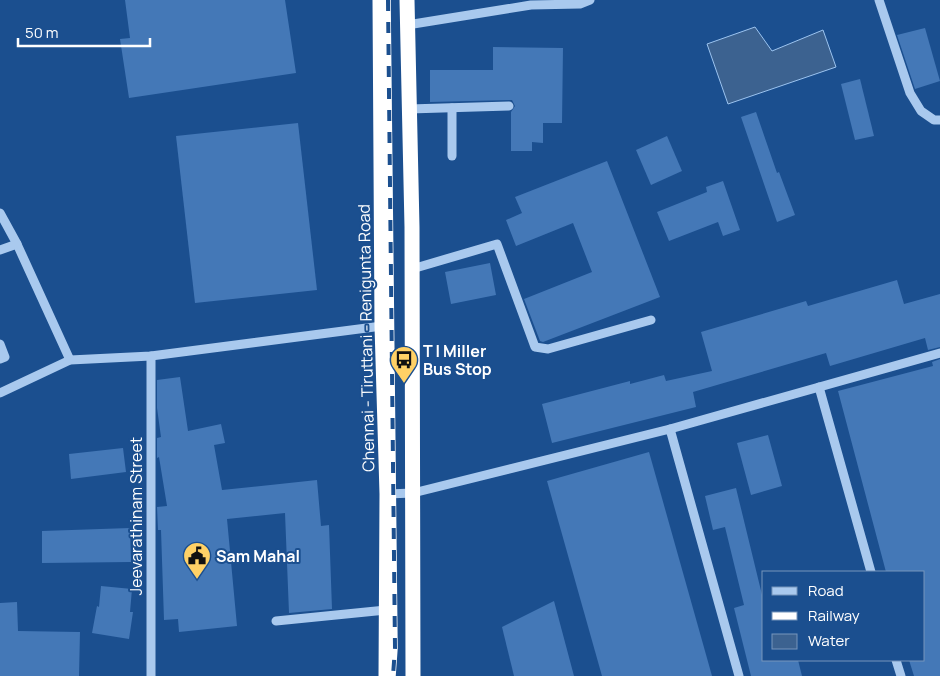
<svg xmlns="http://www.w3.org/2000/svg" width="940" height="676" font-family="Manrope,sans-serif">
<rect width="100%" height="100%" fill="#1b4f8f"/>
<polygon fill="#3c6290" stroke="#9cc4f0" points="755,27 772,51 823,30 836,67 728,104 707,44"/>
<g fill="#4478b7">
<polygon points="125,0 285,0 296,73 129,98 120,39 130,38"/>
<polygon points="925,28 940,81 915,89 897,35"/>
<polygon points="493,47 563,48 562,123 543,123 543,143 532,142 532,151 511,151 511,112 515,106 512,100 430,102 430,70 493,70"/>
<polygon points="860,79 874,136 855,140 841,84"/>
<polygon points="756,112 777,173 779,172 795,215 777,222 741,117"/>
<polygon points="298,123 317,290 195,303 176,136"/>
<polygon points="667,136 682,171 651,185 636,150"/>
<polygon points="607,161 660,297 543,342 540,341 524,299 592,272 573,223 516,246 506,220 522,213 515,197"/>
<polygon points="723,181 740,230 723,236 718,222 669,241 657,212 707,192 706,187"/>
<polygon points="490,263 496,295 451,304 445,272"/>
<polygon points="897,280 904,304 940,294 940,347 928,350 925,338 830,366 826,353 693,392 696,407 552,443 542,404 630,381 630,384 664,375 666,381 712,371 701,332 806,301 808,306"/>
<polygon points="940,359 940,676 914,676 909,660 924,660 924,572 886,572 838,391 933,366 932,362"/>
<polygon points="180,377 188,431 221,424 225,443 214,445 222,490 317,480 321,526 329,525 332,609 289,613 285,513 227,519 237,626 179,632 178,619 164,620 161,530 158,530 157,507 167,506 159,457 157,458 157,438 161,437 157,408 157,380"/>
<polygon points="768,435 782,486 751,495 737,443"/>
<polygon points="123,448 126,472 71,479 69,454"/>
<polygon points="649,452 712,676 602,676 547,481"/>
<polygon points="736,488 764,603 764,660 798,660 802,676 751,676 734,608 744,605 725,527 713,530 705,496"/>
<polygon points="130,528 131,562 42,563 42,531"/>
<polygon points="101,586 132,589 130,612 133,612 129,639 92,633 97,606 99,607"/>
<polygon points="554,601 574,676 514,676 502,627"/>
<polygon points="17,602 18,631 80,632 79,676 0,676 0,603"/>
</g>
<g fill="none" stroke-linecap="round" stroke-linejoin="round">
<g stroke="#a9c9ee" stroke-width="9">
<polyline points="879,0 910,93 921,111 934,120 940,120"/>
<polyline points="407,25 531,5 580,4 590,0"/>
<polyline points="452,108 452,156"/>
<polyline points="409,109 509,106"/>
<polyline points="0,213 17,244 70,360"/>
<polyline points="0,250 17,244"/>
<polyline points="412,269 497,244 535,347 548,349 651,320"/>
<polyline points="0,344 5,357 0,359"/>
<polyline points="151,356 151,676"/>
<polyline points="819,387 871,572"/>
<polyline points="0,393 70,360 151,356 382,326"/>
<polyline points="670,429 940,353"/>
<polyline points="387,494 413,493 670,429 739,676"/>
<polyline points="276,621 386,610"/>
<polyline points="896,660 901,676"/>
</g>
<g stroke="#fff" stroke-width="15">
<polyline points="380,0 382,326 387,494 386,676"/>
<polyline points="407,0 412,227 413,676"/>
</g>
<defs>
<polyline id="rail" points="388,0 395,648 393,676"/>
</defs>
<use href="#rail" stroke="#fff" stroke-width="5.5"/>
<use href="#rail" stroke="#1b4f8f" stroke-width="4" stroke-dasharray="11" stroke-linecap="butt"/>
</g>
<defs>
<symbol id="bus-pin" viewBox="-11 -11 22 30"><path d="M0 17L-7.5 6A9.5 9.5 0 1 1 7.5 6Z" fill="#ffd166" stroke="#1b4f8f"/><path d="M-5-6H5V4H4V6H2V4H-2V6H-4V4H-5ZM-3.5-4V0h7V-4ZM-3.5 1.2v1.5H-2V1.2ZM2 1.2v1.5H3.5V1.2Z" fill="#111"/></symbol>
<symbol id="civic-pin" viewBox="-11 -11 22 30"><path d="M0 17L-7.5 6A9.5 9.5 0 1 1 7.5 6Z" fill="#ffd166" stroke="#1b4f8f"/><path d="M-.6-6.5H3V-4.5H.6V-3L4-1V1h2V6H-6V1h2V-1L-.6-3ZM-1.2 2.5V6h2.4V2.5Z" fill="#111"/></symbol>
</defs>
<g fill-rule="evenodd">
<use href="#bus-pin" x="388" y="344" width="32" height="43"/>
<use href="#civic-pin" x="181" y="540" width="32" height="43"/>
</g>
<g text-anchor="middle" dominant-baseline="central" stroke-width="4" stroke-linejoin="round" paint-order="stroke">
<g font-size="16" fill="#fff" stroke="#1b4f8f">
<text transform="translate(366 338) rotate(-91)">Chennai - Tiruttani - Renigunta Road</text>
<text transform="translate(136 516) rotate(-90)">Jeevarathinam Street</text>
</g>
<g font-size="16" font-weight="bold" fill="#fff" stroke="#1b4f8f" text-anchor="start">
<text x="423" y="351">T I Miller<tspan x="423" dy="18">Bus Stop</tspan></text>
<text x="216" y="556">Sam Mahal</text>
</g>
</g>
<rect x="762" y="571" width="162" height="90" fill="#1b4f8f" stroke="#7695bc"/>
<rect x="772" y="587" width="25" height="8" fill="#a9c9ee" stroke="#7695bc"/>
<text x="808" y="596" font-size="15" fill="#ffffff">Road</text>
<rect x="772" y="612" width="25" height="8" fill="#ffffff" stroke="#7695bc"/>
<text x="808" y="621" font-size="15" fill="#ffffff">Railway</text>
<rect x="772" y="634" width="25" height="15" fill="#3c6290" stroke="#7695bc"/>
<text x="808" y="646" font-size="15" fill="#ffffff">Water</text>
<path d="M18 38v8h132v-8" fill="none" stroke="#ffffff" stroke-width="2.5"/>
<text x="25" y="38" font-size="15" fill="#ffffff" stroke="#1b4f8f" stroke-width="4" paint-order="stroke">50 m</text>
</svg>
